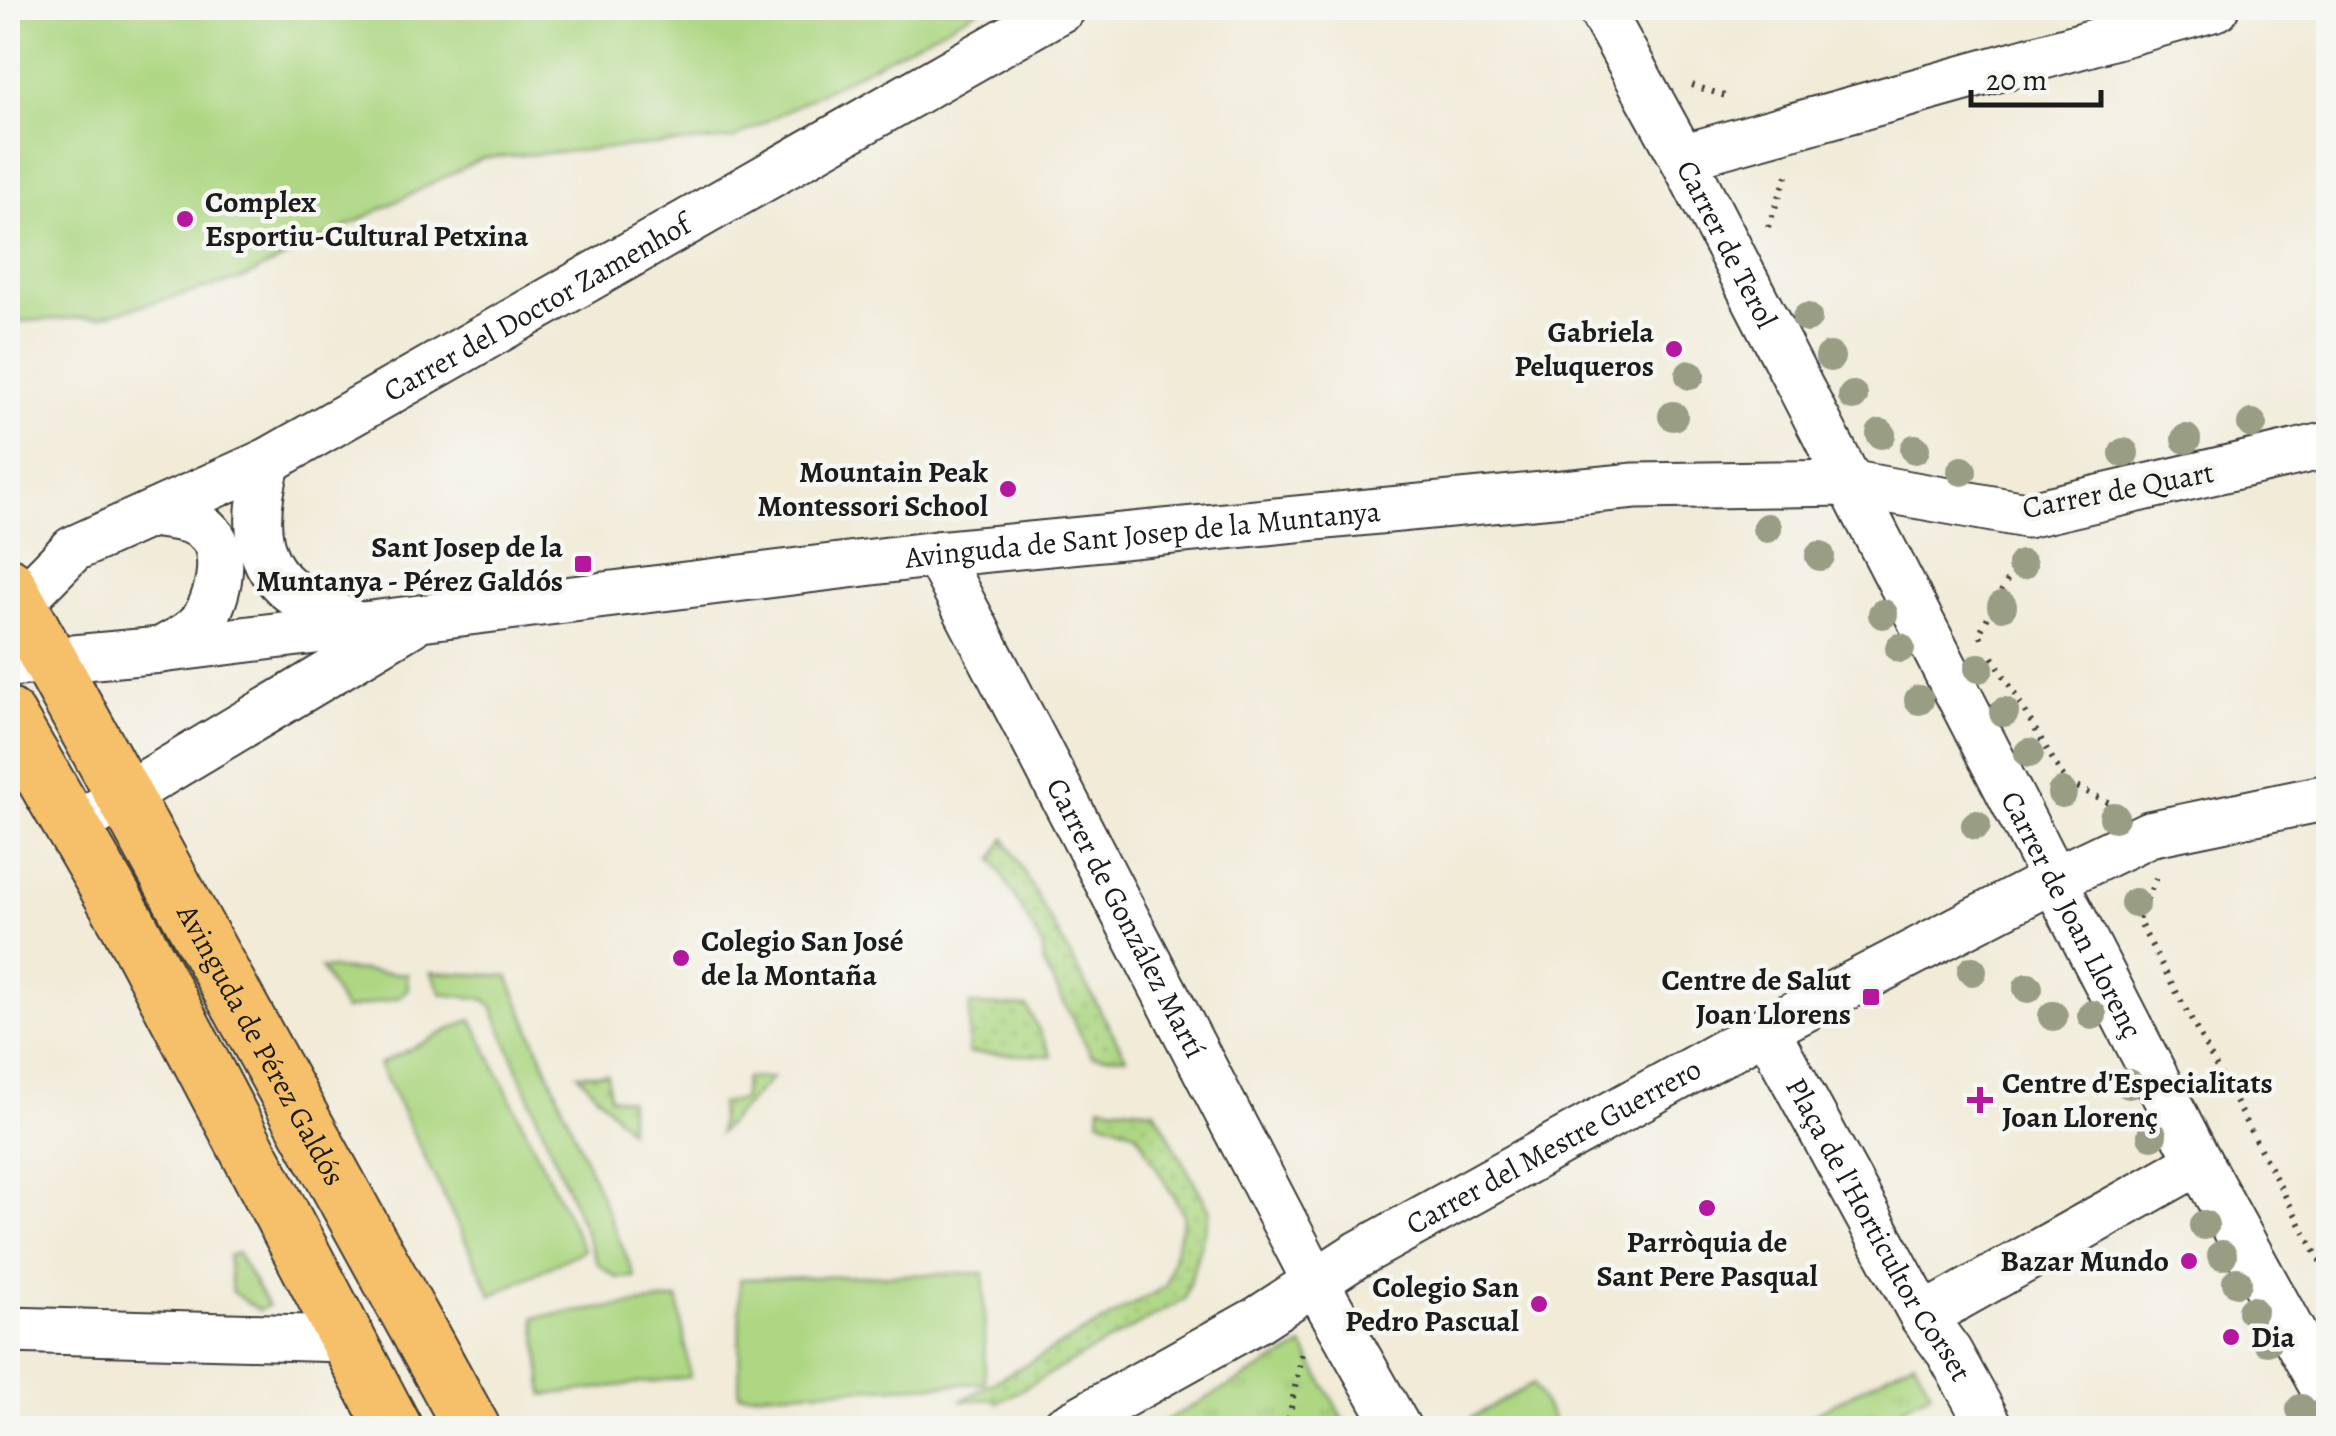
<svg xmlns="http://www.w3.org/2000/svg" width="2336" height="1436" font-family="Alegreya,serif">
<defs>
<pattern id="grass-dots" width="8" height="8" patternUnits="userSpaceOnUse" patternTransform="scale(2.5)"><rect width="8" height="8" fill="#add783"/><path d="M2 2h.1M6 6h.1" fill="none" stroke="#94b871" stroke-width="1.8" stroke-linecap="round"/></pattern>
<pattern id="park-tufts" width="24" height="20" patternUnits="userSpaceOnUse" patternTransform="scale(2.5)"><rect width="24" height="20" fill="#add783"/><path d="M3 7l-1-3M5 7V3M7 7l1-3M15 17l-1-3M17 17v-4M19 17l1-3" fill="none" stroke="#94b871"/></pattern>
</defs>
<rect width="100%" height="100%" fill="#f6f6f2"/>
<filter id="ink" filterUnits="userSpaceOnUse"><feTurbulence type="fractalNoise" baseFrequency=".01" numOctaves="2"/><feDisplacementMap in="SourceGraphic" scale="20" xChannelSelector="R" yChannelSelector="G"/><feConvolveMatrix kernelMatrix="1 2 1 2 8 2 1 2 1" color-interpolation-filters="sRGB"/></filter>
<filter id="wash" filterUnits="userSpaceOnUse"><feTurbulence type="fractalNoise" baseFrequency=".0048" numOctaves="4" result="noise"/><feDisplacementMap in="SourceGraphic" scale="40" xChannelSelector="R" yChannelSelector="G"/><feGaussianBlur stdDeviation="2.25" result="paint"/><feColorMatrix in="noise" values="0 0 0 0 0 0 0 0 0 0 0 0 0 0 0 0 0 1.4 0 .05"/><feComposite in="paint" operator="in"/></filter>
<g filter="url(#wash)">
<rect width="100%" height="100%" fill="#f1ebd8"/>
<g fill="url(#grass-dots)" stroke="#647a50" stroke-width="2.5">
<polygon points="1005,838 1126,1057 1092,1056 1043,963 1043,947 993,859"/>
<polygon points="970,1005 1027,1007 1052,1056 968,1053"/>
<polygon points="578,1074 607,1074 610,1097 629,1100 629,1130"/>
<polygon points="745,1078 772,1078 719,1133 720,1103 742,1100"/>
<polygon points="1100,1105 1155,1110 1210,1211 1185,1299 997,1403 994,1399 960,1401 1166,1286 1184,1215 1136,1132 1099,1119"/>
</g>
<g fill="url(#park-tufts)" stroke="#647a50" stroke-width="2.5">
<polygon points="1303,1346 1348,1428 1152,1428"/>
<polygon points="1914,1360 1931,1392 1863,1428 1818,1428 1811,1416"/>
</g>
<g fill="#add783" stroke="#647a50" stroke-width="2.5">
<polygon points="8,8 982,8 733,139 483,158 242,279 99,317 8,322"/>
<polygon points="321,968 407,974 408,988 400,997 344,1010"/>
<polygon points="431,972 508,976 635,1277 617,1278 598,1264 492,1006 484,999 442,994"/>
<polygon points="472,1019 584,1250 492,1295 379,1064"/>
<polygon points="237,1253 268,1306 259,1310 232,1292 228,1256"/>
<polygon points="984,1273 985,1383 739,1394 740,1279"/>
<polygon points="678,1299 690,1377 544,1395 535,1317"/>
<polygon points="1533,1384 1558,1428 1477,1428 1471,1418"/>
</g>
</g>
<g filter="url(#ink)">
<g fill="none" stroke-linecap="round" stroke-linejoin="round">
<defs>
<g id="street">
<path id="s1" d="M1600 8 1682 157 2199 1162 2328 1397"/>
<polyline points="1682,157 2216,8"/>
<path d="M268 461C244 551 264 590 351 622"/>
<path d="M151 514C171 517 196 517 210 534 229 554 217 604 201 623 190 636 175 642 161 650"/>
<path id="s2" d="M937 554 1314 1279 1398 1428"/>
<path id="s3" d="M18 605 73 549 268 461 1063 8"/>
<path id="s4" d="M8 664 161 650 937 554 1635 486 1848 483 2026 515 2328 445"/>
<polyline points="74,826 410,625"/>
<path id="s5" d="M1766 1029 1923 1317 1949 1352 1991 1428"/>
<polyline points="1923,1317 2199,1162"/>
<polyline points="8,1330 345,1339"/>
<path id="s6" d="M1064 1428 1257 1320 1355 1256 1766 1029 2053 880 2149 834 2328 797"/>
</g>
<g id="primary">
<path id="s7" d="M8 585 472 1428"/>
<polyline points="8,716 128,923 394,1428"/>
</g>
</defs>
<use href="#street" stroke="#3c3b38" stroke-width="49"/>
<use href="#primary" stroke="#3c3b38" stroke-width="59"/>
<g stroke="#3c3b38" stroke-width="6" stroke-dasharray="2.5 8" stroke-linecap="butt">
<polyline points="1692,85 1728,97"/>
<polyline points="1768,227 1788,173"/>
<polyline points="1982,638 1979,634 2020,556"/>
<polyline points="1993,657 2066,782 2110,803"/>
<polyline points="2156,878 2138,920 2328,1276"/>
<polyline points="1291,1428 1288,1423 1302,1352"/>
</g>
<use href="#street" stroke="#fff" stroke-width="45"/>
<use href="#primary" stroke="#f6c06b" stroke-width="55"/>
</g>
<g fill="#989d84">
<circle cx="1807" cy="318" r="15"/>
<circle cx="1830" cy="357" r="15"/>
<circle cx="1690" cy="375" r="15"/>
<circle cx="1853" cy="396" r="15"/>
<circle cx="1673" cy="416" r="15"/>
<circle cx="2252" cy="424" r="15"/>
<circle cx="1881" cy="434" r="15"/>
<circle cx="2186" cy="439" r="15"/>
<circle cx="1915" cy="449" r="15"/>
<circle cx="2124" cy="453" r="15"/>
<circle cx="1962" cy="471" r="15"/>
<circle cx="1767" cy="528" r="15"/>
<circle cx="1820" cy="556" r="15"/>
<circle cx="2022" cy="565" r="15"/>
<circle cx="2002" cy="606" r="15"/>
<circle cx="1883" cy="614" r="15"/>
<circle cx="1900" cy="648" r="15"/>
<circle cx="1979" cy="668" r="15"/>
<circle cx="1919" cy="700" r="15"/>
<circle cx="2004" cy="712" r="15"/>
<circle cx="2029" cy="753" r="15"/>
<circle cx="2062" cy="793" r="15"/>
<circle cx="2114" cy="817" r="15"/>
<circle cx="1976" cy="825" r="15"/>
<circle cx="2135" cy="903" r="15"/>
<circle cx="1972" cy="971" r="15"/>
<circle cx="2028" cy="988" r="15"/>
<circle cx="2092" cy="1015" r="15"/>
<circle cx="2053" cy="1016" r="15"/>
<circle cx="2129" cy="1084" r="15"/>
<circle cx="2152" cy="1135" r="15"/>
<circle cx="2204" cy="1225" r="15"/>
<circle cx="2222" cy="1255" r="15"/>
<circle cx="2237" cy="1282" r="15"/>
<circle cx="2252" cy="1311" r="15"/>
<circle cx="2267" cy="1341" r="15"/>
<circle cx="2301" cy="1409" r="15"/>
</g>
</g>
<g fill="#b5179e" stroke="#f6f6f2" stroke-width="4">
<circle cx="185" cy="219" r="10"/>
<circle cx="1674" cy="349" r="10"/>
<circle cx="1008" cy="489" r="10"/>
<rect x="573" y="554" width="20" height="20" rx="5"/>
<circle cx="681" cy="958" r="10"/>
<rect x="1861" y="987" width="20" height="20" rx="5"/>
<path d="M1975 1085h10v10h10v10h-10v10h-10v-10h-10v-10h10z"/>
<circle cx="1707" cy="1208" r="10"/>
<circle cx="2189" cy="1261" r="10"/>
<circle cx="1539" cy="1304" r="10"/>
<circle cx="2231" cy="1337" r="10"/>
</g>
<g text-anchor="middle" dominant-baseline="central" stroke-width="9" stroke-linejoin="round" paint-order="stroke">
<g font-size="30" font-weight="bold" fill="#1c1c1c" stroke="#f6f6f2" text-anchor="end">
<text x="205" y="202" text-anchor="start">Complex<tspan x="205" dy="34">Esportiu-Cultural Petxina</tspan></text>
<text x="1654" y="332">Gabriela<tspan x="1654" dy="34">Peluqueros</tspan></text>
<text x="988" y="472">Mountain Peak<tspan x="988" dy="34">Montessori School</tspan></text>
<text x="563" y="547">Sant Josep de la<tspan x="563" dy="34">Muntanya - Pérez Galdós</tspan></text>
<text x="701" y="941" text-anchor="start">Colegio San José<tspan x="701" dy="34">de la Montaña</tspan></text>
<text x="1851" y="980">Centre de Salut<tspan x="1851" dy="34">Joan Llorens</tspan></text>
<text x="2002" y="1083" text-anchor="start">Centre d'Especialitats<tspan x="2002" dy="34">Joan Llorenç</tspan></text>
<text x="1707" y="1242" text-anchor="middle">Parròquia de<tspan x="1707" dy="34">Sant Pere Pasqual</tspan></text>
<text x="2169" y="1261">Bazar Mundo</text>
<text x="1519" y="1287">Colegio San<tspan x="1519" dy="34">Pedro Pascual</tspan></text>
<text x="2251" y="1337" text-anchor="start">Dia</text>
</g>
<g font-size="30" fill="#1c1c1c" stroke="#f6f6f2">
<text stroke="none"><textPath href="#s1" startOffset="268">Carrer de Terol</textPath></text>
<text stroke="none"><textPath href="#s3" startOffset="602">Carrer del Doctor Zamenhof</textPath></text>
<text transform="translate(2118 490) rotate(-11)">Carrer de Quart</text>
<text stroke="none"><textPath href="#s4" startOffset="1142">Avinguda de Sant Josep de la Muntanya</textPath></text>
<text stroke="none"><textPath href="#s1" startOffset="1022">Carrer de Joan Llorenç</textPath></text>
<text stroke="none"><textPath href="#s2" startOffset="410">Carrer de González Martí</textPath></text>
<text stroke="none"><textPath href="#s7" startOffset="525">Avinguda de Pérez Galdós</textPath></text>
<text stroke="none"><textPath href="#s6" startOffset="565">Carrer del Mestre Guerrero</textPath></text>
<text stroke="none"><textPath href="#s5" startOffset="230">Plaça de l'Horticultor Corset</textPath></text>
</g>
</g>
<rect width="2336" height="1436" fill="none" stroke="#f6f6f2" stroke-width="40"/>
<path d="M1971 90v15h130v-15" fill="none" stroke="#1c1c1c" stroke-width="5"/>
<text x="1986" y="90" font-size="30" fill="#1c1c1c" stroke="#f6f6f2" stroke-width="8" paint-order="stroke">20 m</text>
</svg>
